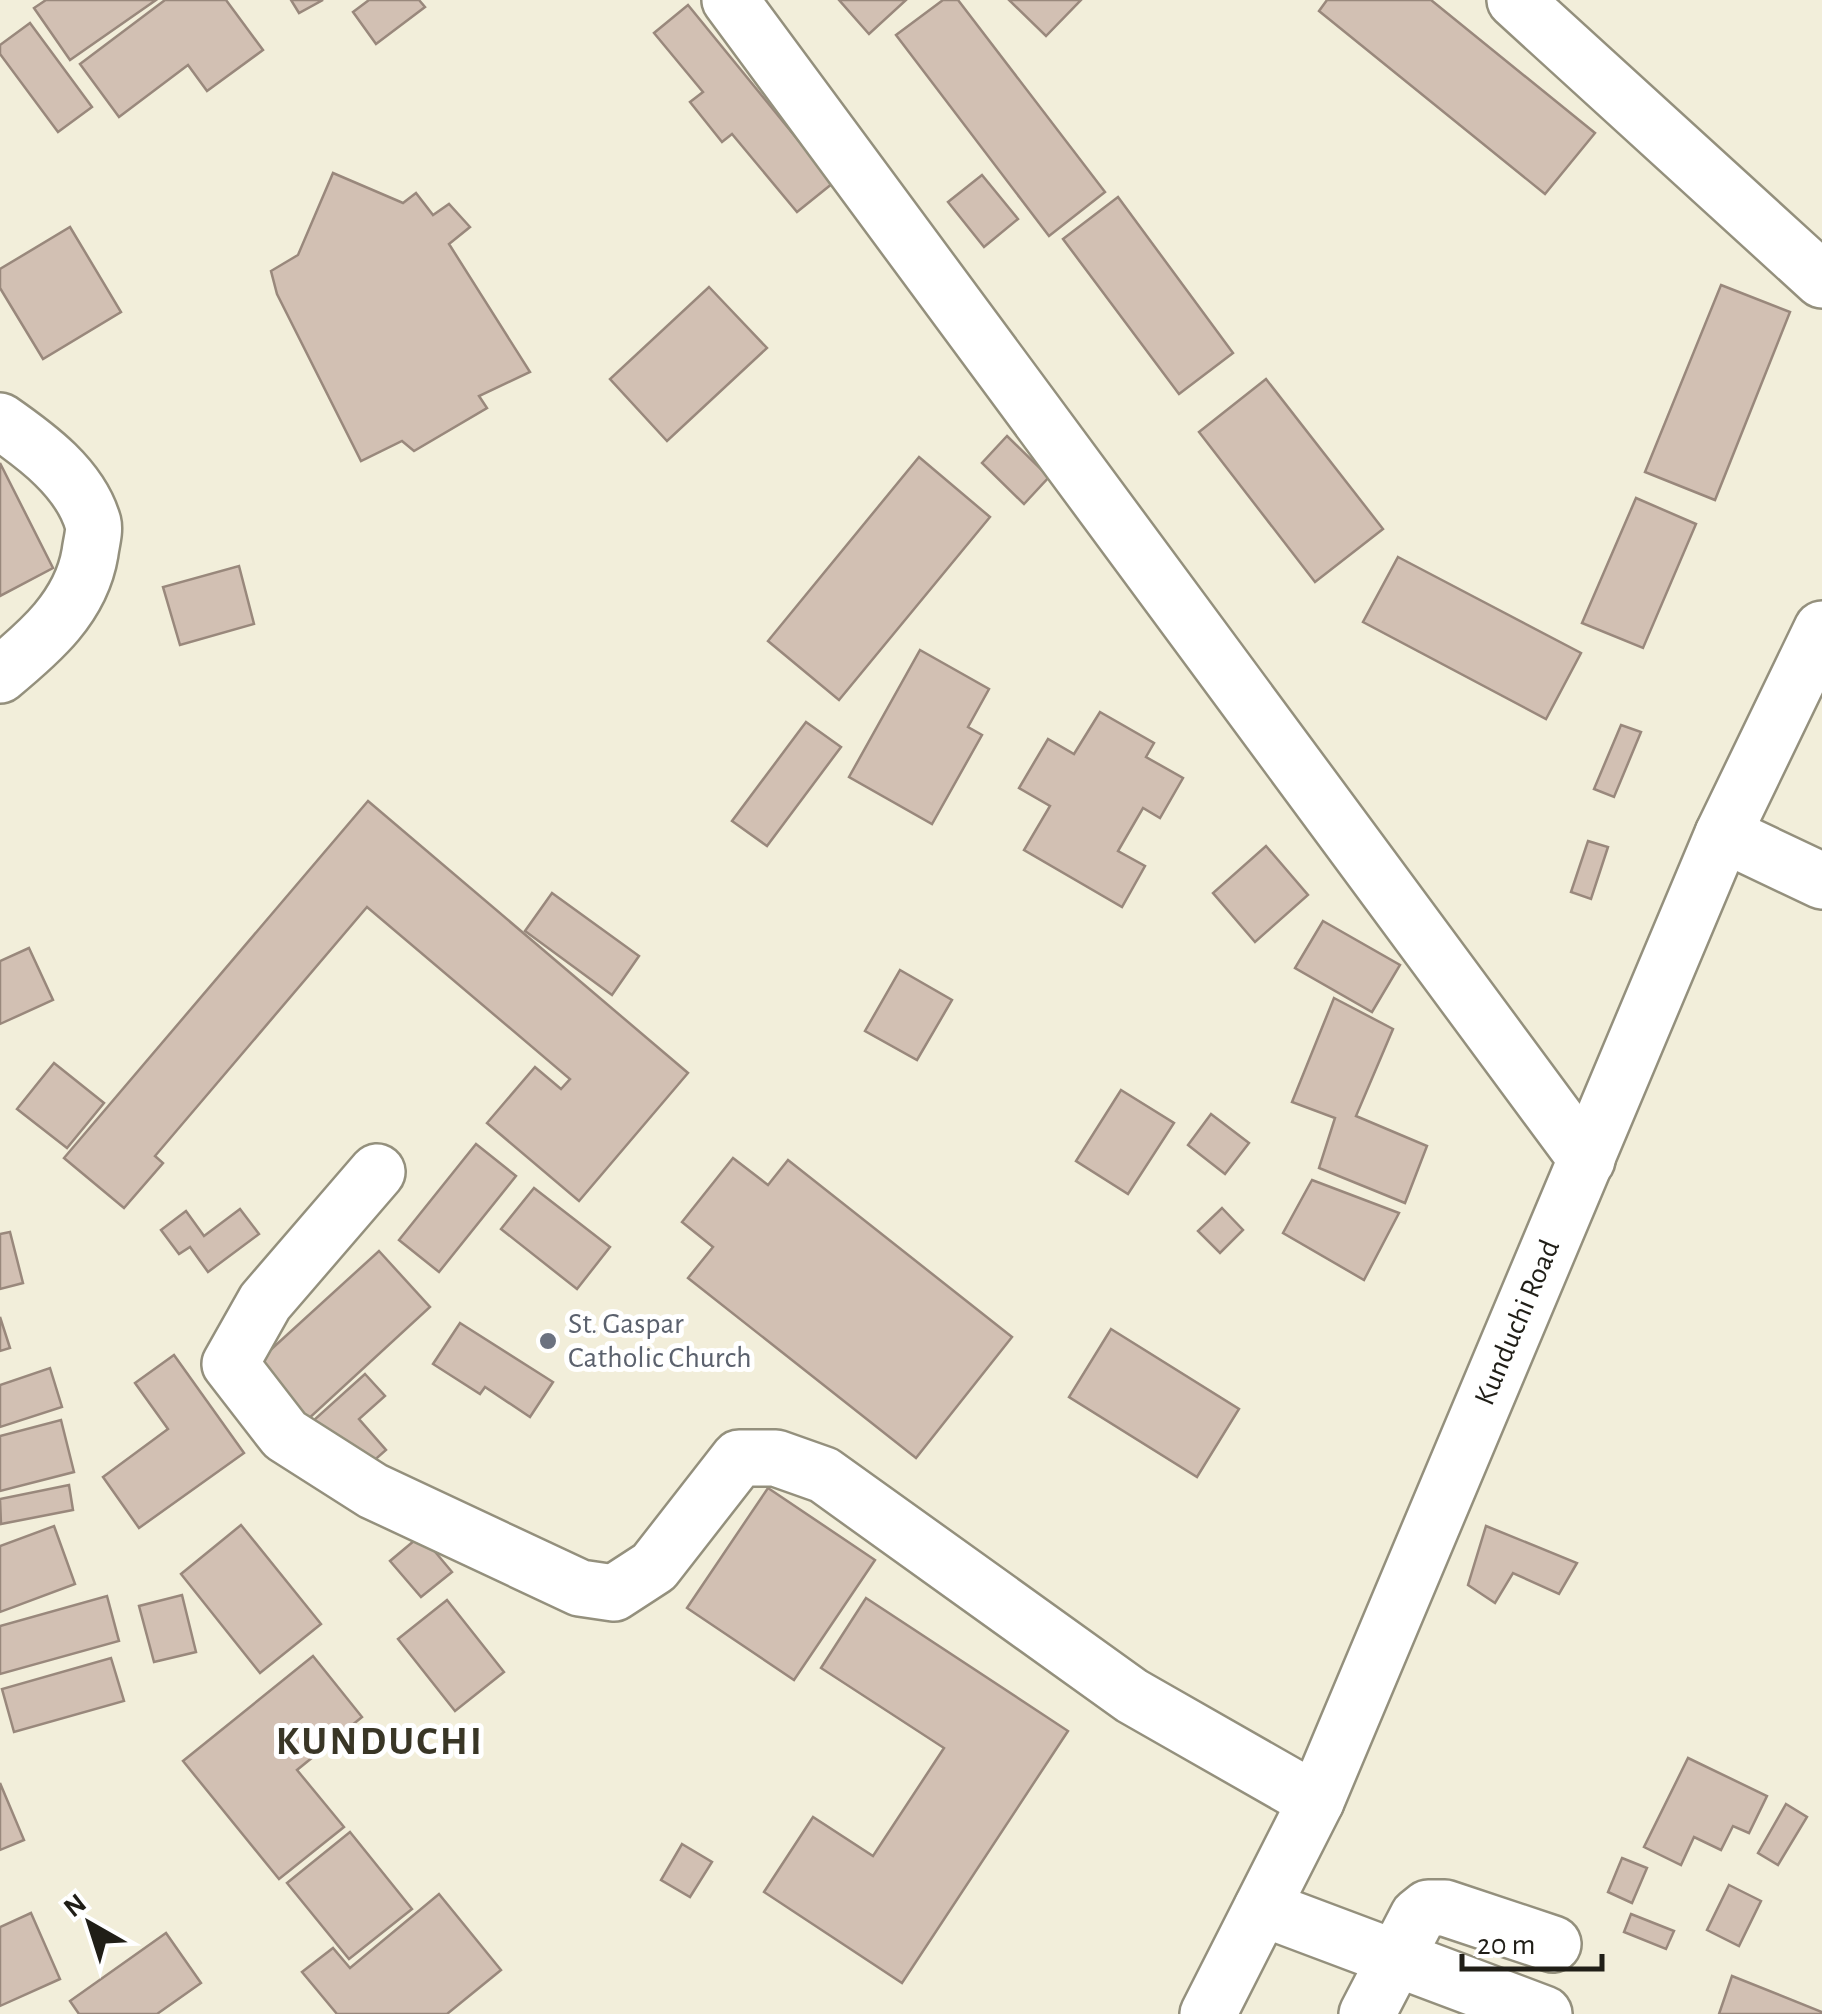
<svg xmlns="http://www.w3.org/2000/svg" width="1822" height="2014" font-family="'Alegreya Sans',sans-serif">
<rect width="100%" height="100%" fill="#f2eeda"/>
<g fill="#d2c0b3" stroke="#99887c" stroke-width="2.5">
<polygon points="46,0 156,0 70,60 34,8"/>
<polygon points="165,0 226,0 263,50 207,91 188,65 119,117 80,64"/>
<polygon points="291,0 323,0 299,13"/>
<polygon points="369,0 419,0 425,7 376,44 353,12"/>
<polygon points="839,0 906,0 869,34"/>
<polygon points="943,0 958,0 1105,192 1049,236 896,35"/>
<polygon points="1009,0 1081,0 1046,36"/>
<polygon points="1327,0 1431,0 1595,133 1545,194 1319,11"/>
<polygon points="688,5 833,183 797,212 732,134 722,142 690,102 703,92 654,33"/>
<polygon points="30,23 92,107 58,132 0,54 0,45"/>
<polygon points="333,173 403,203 416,193 433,215 449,204 470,227 449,244 530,372 479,396 487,408 414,451 402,441 361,461 277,294 271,271 298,255"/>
<polygon points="982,175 1018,219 984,247 948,202"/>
<polygon points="1118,197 1233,353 1179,394 1063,239"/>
<polygon points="70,227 121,312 43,359 0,288 0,269"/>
<polygon points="1721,285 1790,312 1715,500 1645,472"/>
<polygon points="709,287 767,348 667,441 610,379"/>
<polygon points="1266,379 1383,529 1315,582 1199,432"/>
<polygon points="1007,436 1049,477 1024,504 982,463"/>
<polygon points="919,457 990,517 839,700 768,641"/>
<polygon points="0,463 53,568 0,596"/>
<polygon points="1636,498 1696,524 1643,648 1582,623"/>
<polygon points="1398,557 1581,653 1546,719 1363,622"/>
<polygon points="239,566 254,624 180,645 163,587"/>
<polygon points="920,650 989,689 968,727 982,735 932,824 849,777"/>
<polygon points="1100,712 1154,743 1146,757 1183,778 1160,818 1143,808 1118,851 1145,866 1122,907 1024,850 1050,806 1019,788 1048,739 1074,754"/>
<polygon points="806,722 841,747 767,846 732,821"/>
<polygon points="1621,725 1641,732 1614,797 1594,789"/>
<polygon points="368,801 688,1073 579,1201 487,1123 535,1067 561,1089 570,1079 367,907 155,1156 163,1163 124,1208 64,1158"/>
<polygon points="1588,841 1608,847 1591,899 1571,892"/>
<polygon points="1266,846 1308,895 1255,942 1213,893"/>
<polygon points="552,893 639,956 612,995 525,931"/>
<polygon points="1323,921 1400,965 1372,1012 1295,968"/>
<polygon points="29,948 53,1000 0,1024 0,961"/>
<polygon points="900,970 952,1000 917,1060 865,1031"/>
<polygon points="1334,998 1393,1029 1356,1116 1427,1146 1405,1203 1319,1168 1335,1118 1292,1102"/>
<polygon points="54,1063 104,1103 67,1148 17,1109"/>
<polygon points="1121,1090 1174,1123 1128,1194 1076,1161"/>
<polygon points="1211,1114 1249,1143 1225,1174 1188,1145"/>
<polygon points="476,1144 516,1176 439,1272 399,1240"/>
<polygon points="733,1158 768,1185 788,1160 1012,1337 916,1458 688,1278 713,1247 682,1222"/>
<polygon points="1312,1180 1399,1213 1364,1280 1283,1233"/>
<polygon points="534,1188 610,1247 577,1289 501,1229"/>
<polygon points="1222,1208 1243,1230 1220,1253 1198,1231"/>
<polygon points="240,1209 259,1234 208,1272 190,1247 179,1254 161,1230 186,1211 204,1236"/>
<polygon points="10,1232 23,1283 0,1289 0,1234"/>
<polygon points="379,1251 430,1307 305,1422 254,1365"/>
<polygon points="0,1317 10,1348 0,1351"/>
<polygon points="460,1323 553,1382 530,1417 485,1387 480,1394 433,1364"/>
<polygon points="1111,1329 1239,1409 1197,1477 1069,1397"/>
<polygon points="174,1355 244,1453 139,1528 103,1477 168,1429 135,1383"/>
<polygon points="50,1368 62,1407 0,1427 0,1385"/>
<polygon points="365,1374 385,1396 359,1419 386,1450 361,1472 314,1420"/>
<polygon points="61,1420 74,1472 0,1491 0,1436"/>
<polygon points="69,1485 73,1510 1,1524 0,1499"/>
<polygon points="768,1488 875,1560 794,1680 687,1608"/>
<polygon points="241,1525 321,1624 260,1673 181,1574"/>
<polygon points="54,1526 75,1584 0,1612 0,1546"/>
<polygon points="1486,1526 1577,1563 1559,1594 1513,1573 1495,1603 1468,1585"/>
<polygon points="421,1535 452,1572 421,1597 390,1561"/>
<polygon points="182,1595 196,1652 154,1662 139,1606"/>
<polygon points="107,1596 119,1641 0,1674 0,1626"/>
<polygon points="866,1598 1068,1731 902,1983 764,1892 813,1817 873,1856 944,1748 821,1668"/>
<polygon points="447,1600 504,1672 455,1711 398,1639"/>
<polygon points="313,1656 362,1717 297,1770 344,1827 279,1879 183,1761"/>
<polygon points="111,1658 124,1701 14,1732 2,1689"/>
<polygon points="1688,1758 1767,1796 1749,1833 1733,1826 1721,1850 1694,1837 1681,1865 1644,1847"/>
<polygon points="0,1783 24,1840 0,1850"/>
<polygon points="1786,1804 1807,1817 1778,1865 1758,1853"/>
<polygon points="350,1832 412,1909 349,1959 287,1883"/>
<polygon points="682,1844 712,1862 690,1897 661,1880"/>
<polygon points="1622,1858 1647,1868 1632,1903 1608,1892"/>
<polygon points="1729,1885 1761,1901 1739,1946 1707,1930"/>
<polygon points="439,1894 501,1970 447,2014 337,2014 302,1972 333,1948 350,1968"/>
<polygon points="31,1913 60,1979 0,2006 0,1927"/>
<polygon points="1631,1914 1674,1931 1666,1949 1624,1932"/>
<polygon points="166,1933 201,1983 157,2014 79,2014 70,2001"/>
<polygon points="1732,1976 1822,2012 1822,2014 1719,2014"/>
</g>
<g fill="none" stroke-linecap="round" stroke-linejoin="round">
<defs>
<g id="minor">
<polyline points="730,0 1587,1160"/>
<polyline points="1515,0 1822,280"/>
<path d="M0 421C36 446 80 478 93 523 95 531 91 544 90 553 81 607 40 642 0 675"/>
<polyline points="1723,834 1822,881"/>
<polyline points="377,1172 265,1302 230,1364 285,1435 373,1491 580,1588 614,1593 654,1567 739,1458 776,1458 824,1475 1132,1696 1316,1801"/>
<polyline points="1262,1908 1544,2014"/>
<path id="s1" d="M1208 2014 1316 1801 1723 834 1822 629"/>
<polyline points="1367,2014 1418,1916 1428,1908 1445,1908 1553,1944"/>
</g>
</defs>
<use href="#minor" stroke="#94907d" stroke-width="60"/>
<use href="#minor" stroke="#fff" stroke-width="55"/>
</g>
<circle fill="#6b7280" stroke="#fff" stroke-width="4" cx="548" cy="1341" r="10"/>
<g text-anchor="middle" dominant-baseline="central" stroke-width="10" stroke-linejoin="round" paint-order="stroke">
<g font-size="30" fill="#201e17" stroke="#fff">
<text stroke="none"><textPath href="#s1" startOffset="758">Kunduchi Road</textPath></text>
</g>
<g font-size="30" fill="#5b616d" stroke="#fff" text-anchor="start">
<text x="568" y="1324">St. Gaspar<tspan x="568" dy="34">Catholic Church</tspan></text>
</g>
<g font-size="40" font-weight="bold" letter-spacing="2.5" fill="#393626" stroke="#fff">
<text x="380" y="1742">KUNDUCHI</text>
</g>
</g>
<g transform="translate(90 1924) rotate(321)" stroke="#ffffff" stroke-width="8" paint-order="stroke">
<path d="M0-8L18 38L0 25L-18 38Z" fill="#201e17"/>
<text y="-15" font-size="28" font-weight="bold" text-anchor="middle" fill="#201e17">N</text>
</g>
<path d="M1462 1954v15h140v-15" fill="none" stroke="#201e17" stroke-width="5"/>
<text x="1477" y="1954" font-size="30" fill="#201e17" stroke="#ffffff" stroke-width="8" paint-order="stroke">20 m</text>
</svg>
